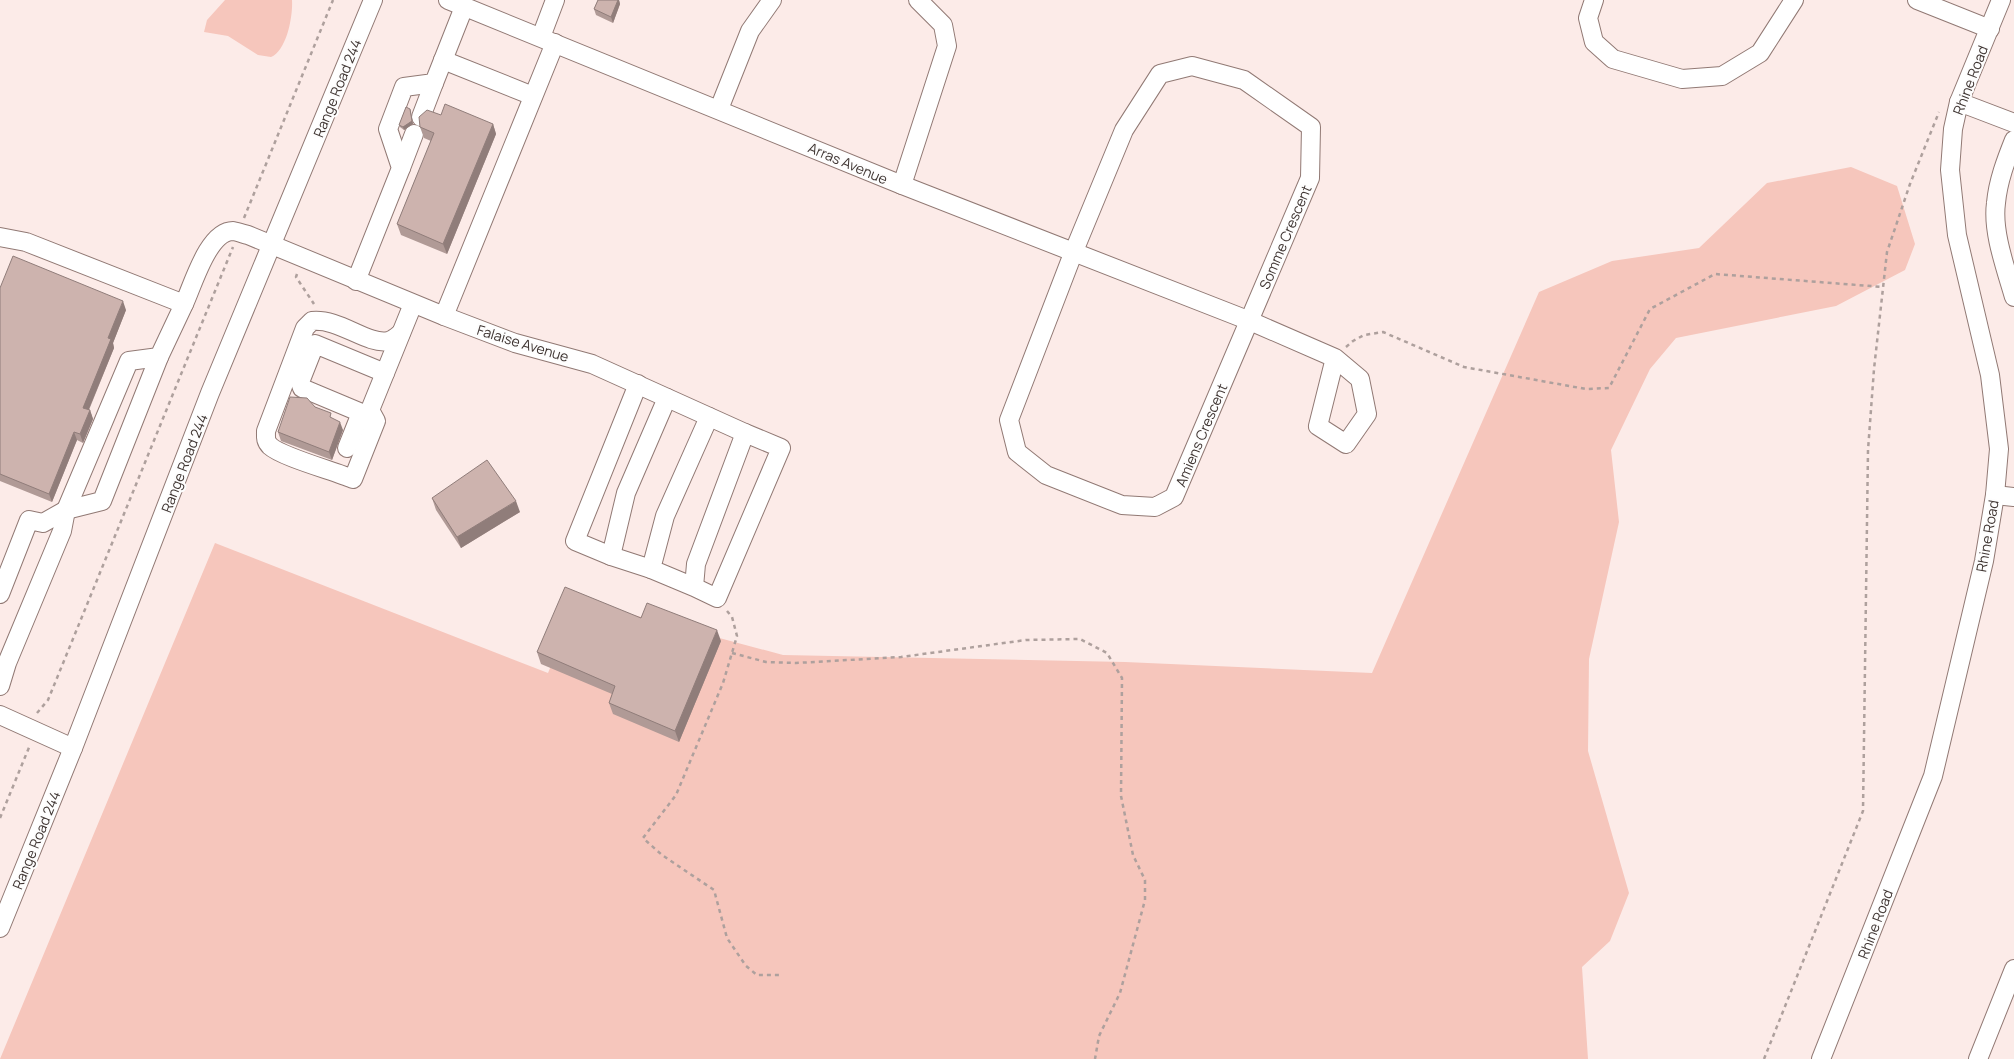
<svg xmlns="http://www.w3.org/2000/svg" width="2014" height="1059" font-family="Manrope,sans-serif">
<rect width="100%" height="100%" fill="#fcebe8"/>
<g fill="#f6c6bc">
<path d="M225 0H292C293 16 287 50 271 57L258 55 228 36 204 32 207 20Z"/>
<polygon points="1851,167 1897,186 1915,244 1905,270 1836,306 1676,338 1650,369 1611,450 1619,522 1589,659 1588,751 1629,893 1610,941 1582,967 1588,1059 0,1059 215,543 548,673 578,600 783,655 1125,662 1372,673 1539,292 1612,261 1699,248 1767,183"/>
</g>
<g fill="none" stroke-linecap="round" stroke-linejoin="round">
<defs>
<g id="minor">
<polyline points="448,0 902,185 1250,321 1335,358 1360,379 1367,414 1346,444 1318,426 1335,358"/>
<polyline points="1594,0 1588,18 1594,42 1613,59 1682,79 1722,76 1760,53 1794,0"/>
<polyline points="1917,0 1990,29"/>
<polyline points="541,37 555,0"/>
<polyline points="443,60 533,96"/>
<polygon points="1192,66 1244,80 1311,127 1310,178 1174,497 1155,507 1122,505 1046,475 1017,452 1009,420 1074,251 1124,130 1160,74"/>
<polyline points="1959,102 2014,123"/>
<polyline points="719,109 750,31 772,0"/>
<polyline points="421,117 434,83"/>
<path d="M2014 140C2006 160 1998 181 1996 203 1992 232 2006 269 2014 297"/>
<polyline points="401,168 414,134"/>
<polyline points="902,185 947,46 943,25 918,0"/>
<path d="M0 237 26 242 184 304C193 285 208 231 233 231 238 232 244 234 248 235L444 316 515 343 592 364 745 433"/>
<polyline points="356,281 401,168 388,129 404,87 434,83 464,7"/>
<polyline points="444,316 555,43"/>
<polyline points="638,384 575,541 611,556 626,493 667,398"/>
<path d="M370 410 376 421 353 479C334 471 282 457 270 446 265 441 266 437 266 431L305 328 312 321C339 318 367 345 388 341 393 340 397 336 401 333"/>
<polyline points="364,414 302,388 300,382 315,344 385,373"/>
<polyline points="347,448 359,418 370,410 413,304"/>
<polyline points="1995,495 2014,497"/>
<polyline points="611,556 651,569"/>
<polyline points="694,587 717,598 781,448 745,433 696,564 694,587 651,569 665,516 709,417"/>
<polyline points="0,594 29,520 43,523 66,510 102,501 159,357"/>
<polyline points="0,686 7,663 62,531 66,510 129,361 159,357 184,304"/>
<polyline points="0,715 73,748"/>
<polyline points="0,928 73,748 210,393 373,0"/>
<polyline points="1821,1059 1933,776 1984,561 1995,495 1999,449 1990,375 1957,235 1950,170 1953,129 1959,102 2001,0"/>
<polyline points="1978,1059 2014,969"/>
</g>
</defs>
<use href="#minor" stroke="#917974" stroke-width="20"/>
<g stroke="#aea09d" stroke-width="2.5" stroke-dasharray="4 4" stroke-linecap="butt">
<polyline points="244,218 333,0"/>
<polyline points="297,274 296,277 314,304"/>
<polyline points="1346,347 1353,341 1364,335 1383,332 1464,367 1586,389 1609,388 1650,309 1715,274 1883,287"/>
<polyline points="727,611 732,617 737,636 723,683 676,795 643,838 662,855 714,890 727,938 746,966 757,975 779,975"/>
<polyline points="732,653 766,662 796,663 901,657 1026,640 1080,639 1107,653 1122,678 1121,796 1133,855 1145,880 1145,900 1120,993 1099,1036 1095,1059"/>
<polyline points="37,713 48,700 233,247"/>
<polyline points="0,818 30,745"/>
<polyline points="1764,1059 1863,811 1868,450 1874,369 1887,252 1910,184 1939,112"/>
</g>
<use href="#minor" stroke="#fff" stroke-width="18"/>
</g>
<g fill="#b09a96">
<polygon points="598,0 619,0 620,4 613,23 596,15 594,9"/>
<polygon points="410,109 413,124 404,130 400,127 399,125"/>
<polygon points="441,115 493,124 496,134 447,254 401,235 397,224 431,141 424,138 420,127"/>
<polygon points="0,288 126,310 113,343 114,348 89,410 90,410 93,419 83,443 77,440 52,502 0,481"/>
<polygon points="315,407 333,419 343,430 332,460 281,441 278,432"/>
<polygon points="432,498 520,512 461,548 436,510"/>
<polygon points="641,618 721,641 679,742 613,714 609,703 612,694 541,664 537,652"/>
</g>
<g fill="#907d7a">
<polygon points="617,0 619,0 620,4 613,23 611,17"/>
<polygon points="410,109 413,124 404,130 403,127"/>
<polygon points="493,124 496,134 447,254 443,244"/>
<polygon points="123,301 126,310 113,343 114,348 86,416 83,408 108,338"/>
<polygon points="90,410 93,419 83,443 80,434"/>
<polygon points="340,422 343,430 332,460 329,452"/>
<polygon points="74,432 77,440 52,502 49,494"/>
<polygon points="516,501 520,512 461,548 457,537"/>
<polygon points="717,630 721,641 679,742 675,731"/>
</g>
<g fill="#cdb3ae" stroke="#907d7a">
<polygon points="598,0 618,0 611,17 594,9"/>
<polygon points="445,104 493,124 443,244 397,224 434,133 420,127 419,117 427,110 441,115"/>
<polygon points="406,107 410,109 412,121 403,127 399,125"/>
<polygon points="13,256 123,301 108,338 111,339 83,408 90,410 80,434 74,432 49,494 0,474 0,288"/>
<polygon points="290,397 307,398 315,407 331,413 330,417 340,422 329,452 278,432"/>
<polygon points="487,460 516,501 457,537 432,498"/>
<polygon points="565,587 641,618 647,603 717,630 675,731 609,703 615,686 537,652"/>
</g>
<g text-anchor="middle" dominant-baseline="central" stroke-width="4" stroke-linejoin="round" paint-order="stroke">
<g font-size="14" fill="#3f3532" stroke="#fdfdfd">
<text transform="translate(1970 80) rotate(-69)">Rhine Road</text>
<text transform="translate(337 88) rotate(-68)">Range Road 244</text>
<text transform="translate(848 163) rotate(23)">Arras Avenue</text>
<text transform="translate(1285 237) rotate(-67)">Somme Crescent</text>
<text transform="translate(523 343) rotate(17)">Falaise Avenue</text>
<text transform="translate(1201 435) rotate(-67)">Amiens Crescent</text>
<text transform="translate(184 463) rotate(-69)">Range Road 244</text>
<text transform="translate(1987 536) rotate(-80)">Rhine Road</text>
<text transform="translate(36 840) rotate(-68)">Range Road 244</text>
<text transform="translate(1875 924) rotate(-69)">Rhine Road</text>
</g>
</g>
</svg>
